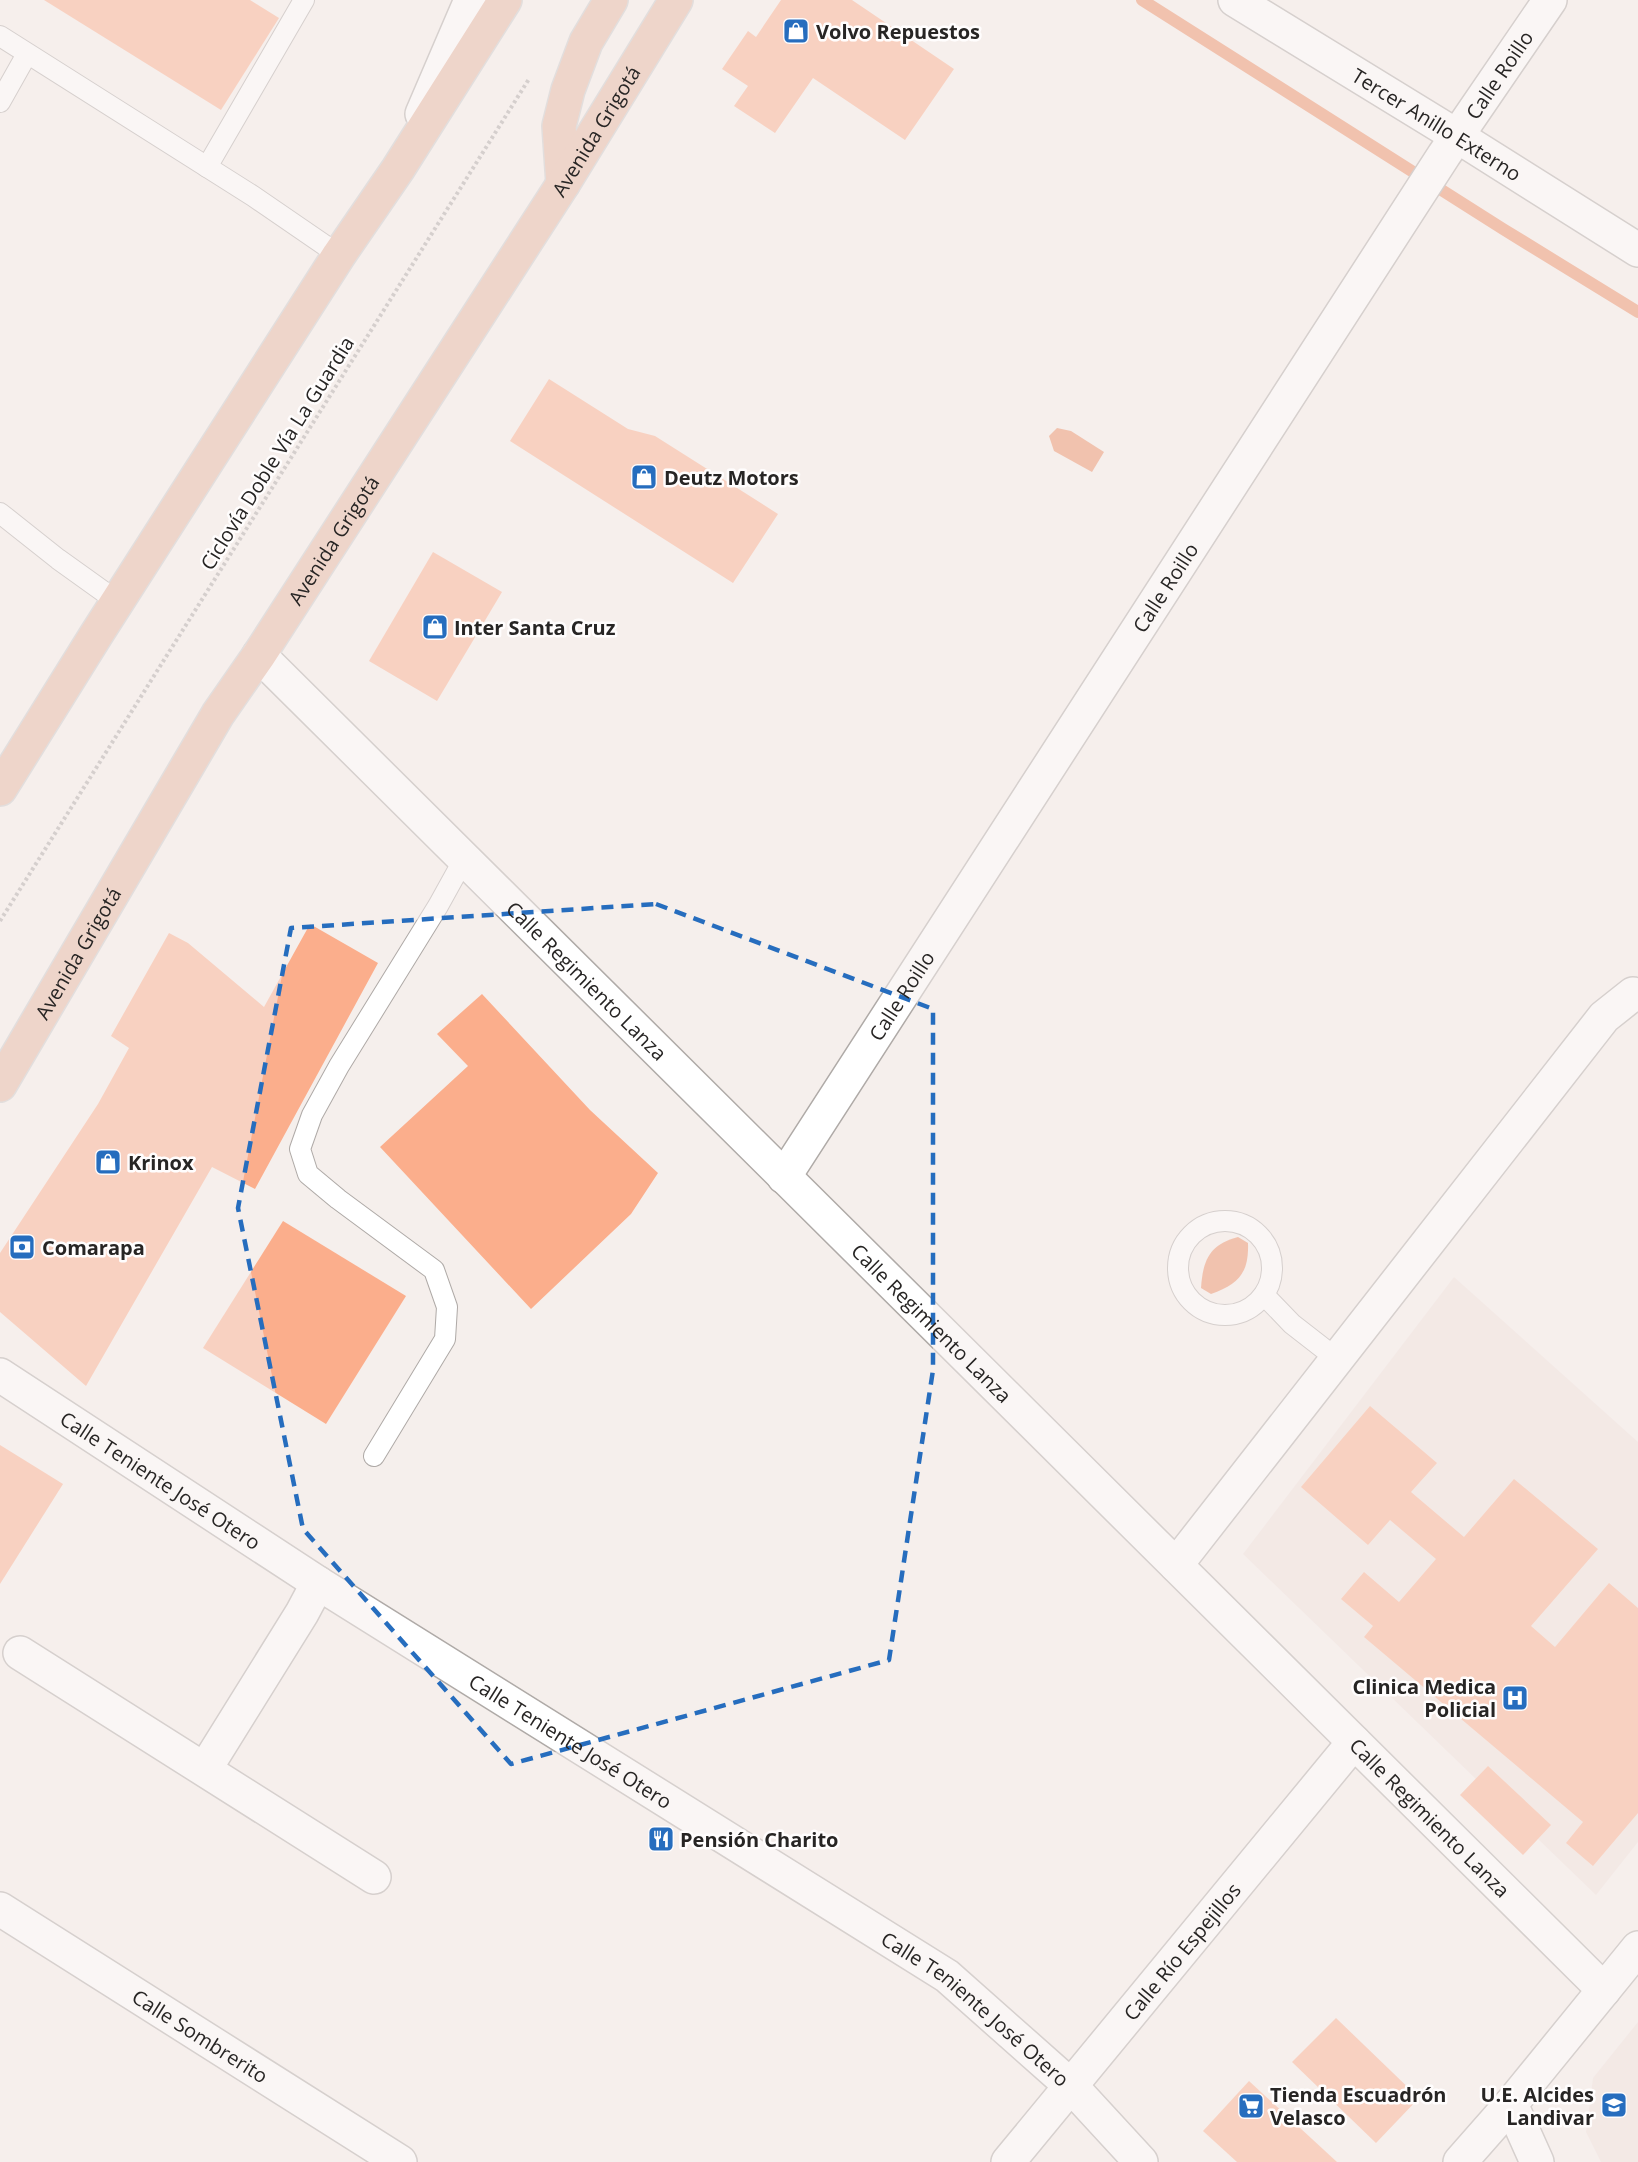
<svg xmlns="http://www.w3.org/2000/svg" width="1638" height="2162" font-family="'Open Sans',sans-serif">
<rect width="100%" height="100%" fill="#f5efec"/>
<g fill="#f0e2dc">
<polygon points="1454,1277 1638,1442 1638,1842 1596,1895 1243,1554"/>
<polygon points="1638,2022 1638,2162 1601,2162 1586,2132 1593,2078"/>
</g>
<g fill="#eb8d63">
<polygon points="1057,428 1071,431 1104,452 1092,472 1054,451 1049,436"/>
<path d="M1238 1237 1248 1243C1249 1274 1238 1284 1211 1294L1201 1288C1203 1260 1209 1245 1238 1237Z"/>
</g>
<g fill="none" stroke-linecap="round" stroke-linejoin="round">
<polyline stroke="#eb8d63" stroke-width="12" points="1142,0 1503,229 1638,312"/>
</g>
<g fill="#fbae8c">
<polygon points="44,0 250,0 279,18 221,110"/>
<polygon points="781,0 852,0 954,69 905,140 813,78 775,133 734,106 748,86 722,69 748,31 756,37"/>
<polygon points="549,379 628,429 655,436 778,514 733,583 510,441"/>
<polygon points="433,552 502,592 437,701 369,661"/>
<polygon points="310,924 378,963 255,1189 212,1167 86,1386 0,1312 0,1253 98,1104 129,1048 111,1036 169,933 188,943 264,1007"/>
<polygon points="482,994 590,1110 658,1173 631,1214 531,1309 380,1147 468,1066 437,1034"/>
<polygon points="283,1221 406,1296 326,1424 203,1348"/>
<polygon points="1370,1406 1437,1463 1411,1492 1464,1537 1514,1479 1598,1549 1531,1626 1555,1647 1609,1583 1638,1608 1638,1813 1593,1866 1566,1843 1583,1822 1364,1637 1373,1626 1341,1599 1364,1572 1399,1602 1436,1559 1390,1520 1368,1545 1301,1487"/>
<polygon points="0,1445 63,1484 0,1584"/>
<polygon points="1488,1766 1551,1825 1523,1855 1460,1795"/>
<polygon points="1336,2018 1419,2098 1376,2143 1292,2062"/>
<polygon points="1249,2081 1337,2162 1237,2162 1203,2131"/>
</g>
<g fill="none" stroke-linecap="round" stroke-linejoin="round">
<defs>
<g id="lane">
<polyline points="0,36 253,196 339,255"/>
<polyline points="0,102 27,54"/>
<polyline points="207,167 304,0"/>
<polyline points="0,513 58,559 118,602"/>
<circle cx="1225" cy="1268" r="47"/>
<polyline points="1264,1295 1292,1324 1337,1359"/>
<polyline points="374,1456 445,1339 447,1307 434,1270 338,1199 308,1174 300,1149 312,1115 339,1066 438,906 464,859"/>
</g>
<g id="street">
<path id="s1" d="M259 655 1604 1990"/>
<path id="s2" d="M784 1177 1444 155 1550 0"/>
<path id="s3" d="M0 1375 318 1583 947 1976 1071 2086 1141 2162"/>
<polyline points="1176,1565 1604,1017 1633,994 1638,995"/>
<polyline points="20,1653 374,1877"/>
<polyline points="205,1769 302,1613 318,1583"/>
<path id="s4" d="M0 1909 400 2162"/>
<polyline points="1511,2104 1537,2162"/>
<path id="s5" d="M1008 2162 1354 1742"/>
</g>
<g id="secondary">
<path id="s6" d="M1235 0 1457 136 1638 250"/>
<polyline points="422,114 471,0"/>
<polyline points="1460,2162 1511,2104 1638,1948"/>
</g>
<g id="primary">
<polyline points="563,184 559,126 568,90 586,42 611,0"/>
<polyline points="0,789 96,635 339,255 398,169 505,0"/>
<path id="s7" d="M0 1085 218 714 259 655 563 184 676 0"/>
</g>
</defs>
<use href="#lane" stroke="#afaaa7" stroke-width="22"/>
<use href="#street" stroke="#afaaa7" stroke-width="36"/>
<use href="#secondary" stroke="#afaaa7" stroke-width="36"/>
<use href="#primary" stroke="#cbcbca" stroke-width="36"/>
<polyline stroke="#aea9a7" stroke-width="4" stroke-dasharray="3 3" stroke-linecap="butt" points="0,921 529,79"/>
<use href="#lane" stroke="#fff" stroke-width="20"/>
<use href="#street" stroke="#fff" stroke-width="33"/>
<use href="#secondary" stroke="#fff" stroke-width="33"/>
<use href="#primary" stroke="#e5b5a0" stroke-width="33"/>
</g>
<path d="M0 0H1638V2162H0ZM656 904 933 1009V1370L889 1660 511 1764 303 1529 238 1208 291 928Z" fill="#f5efec" fill-opacity=".55" fill-rule="evenodd"/>
<path fill="none" stroke="#266dbe" stroke-width="4.5" stroke-dasharray="12 8" stroke-linejoin="round" d="M656 904 933 1009V1370L889 1660 511 1764 303 1529 238 1208 291 928Z"/>
<defs>
<symbol id="shop-square" viewBox="-11 -11 22 22"><rect x="-9" y="-9" width="18" height="18" rx="4" fill="#266dbe" stroke="#fffdfd"/><path d="M-5-2.5h2.3a2.7 3.5 0 0 1 5.4 0H5L5.5 6h-11ZM-1.5-2.5h3a1.5 2.3 0 0 0-3 0Z" fill="#fff"/></symbol>
<symbol id="bank-square" viewBox="-11 -11 22 22"><rect x="-9" y="-9" width="18" height="18" rx="4" fill="#266dbe" stroke="#fffdfd"/><path d="M-6-4H6V4H-6ZM0-2.3a2.3 2.3 0 1 0 0 4.6a2.3 2.3 0 1 0 0-4.6Z" fill="#fff"/></symbol>
<symbol id="hospital-square" viewBox="-11 -11 22 22"><rect x="-9" y="-9" width="18" height="18" rx="4" fill="#266dbe" stroke="#fffdfd"/><path d="M-5-5h3v3.5h4V-5h3V5h-3V1.5h-4V5h-3Z" fill="#fff"/></symbol>
<symbol id="restaurant-square" viewBox="-11 -11 22 22"><rect x="-9" y="-9" width="18" height="18" rx="4" fill="#266dbe" stroke="#fffdfd"/><path d="M-5-6h1v4h1v-4h1v4h1v-4h1v5L-1.5 .5V6h-2V.5L-5-1ZM5-6V6H3V1.5H1.5Q1.5-4 5-6Z" fill="#fff"/></symbol>
<symbol id="school-square" viewBox="-11 -11 22 22"><rect x="-9" y="-9" width="18" height="18" rx="4" fill="#266dbe" stroke="#fffdfd"/><path d="M0-5L7-2L0 1L-7-2ZM-4 1L0 2.5L4 1V4Q0 6-4 4Z" fill="#fff"/></symbol>
<symbol id="supermarket-square" viewBox="-11 -11 22 22"><rect x="-9" y="-9" width="18" height="18" rx="4" fill="#266dbe" stroke="#fffdfd"/><path d="M-6-5.5h2.5l.6 2H6L4.5 2H-2.5L-4.4-4H-6ZM-1.5 3.2a1.3 1.3 0 1 0 .1 0ZM3 3.2a1.3 1.3 0 1 0 .1 0Z" fill="#fff"/></symbol>
</defs>
<g fill-rule="evenodd">
<use href="#shop-square" x="781" y="16" width="30" height="30"/>
<use href="#shop-square" x="629" y="462" width="30" height="30"/>
<use href="#shop-square" x="420" y="612" width="30" height="30"/>
<use href="#shop-square" x="93" y="1147" width="30" height="30"/>
<use href="#bank-square" x="7" y="1232" width="30" height="30"/>
<use href="#hospital-square" x="1500" y="1683" width="30" height="30"/>
<use href="#restaurant-square" x="646" y="1824" width="30" height="30"/>
<use href="#school-square" x="1599" y="2090" width="30" height="30"/>
<use href="#supermarket-square" x="1236" y="2091" width="30" height="30"/>
</g>
<g text-anchor="middle" dominant-baseline="central" stroke-width="5" stroke-linejoin="round" paint-order="stroke">
<g font-size="20" font-weight="bold" fill="#272524" stroke="#fffdfd" text-anchor="start">
<text x="816" y="31">Volvo Repuestos</text>
<text x="664" y="477">Deutz Motors</text>
<text x="454" y="627">Inter Santa Cruz</text>
<text x="128" y="1162">Krinox</text>
<text x="42" y="1247">Comarapa</text>
<text x="1496" y="1686" text-anchor="end">Clinica Medica<tspan x="1496" dy="23">Policial</tspan></text>
<text x="680" y="1839">Pensión Charito</text>
<text x="1270" y="2094">Tienda Escuadrón<tspan x="1270" dy="23">Velasco</tspan></text>
<text x="1594" y="2094" text-anchor="end">U.E. Alcides<tspan x="1594" dy="23">Landivar</tspan></text>
</g>
<g font-size="20" fill="#272524" stroke="#fffdfd">
<text stroke="none"><textPath href="#s2" startOffset="1314">Calle Roillo</textPath></text>
<text stroke="none"><textPath href="#s6" startOffset="237">Tercer Anillo Externo</textPath></text>
<text stroke="none"><textPath href="#s7" startOffset="1125">Avenida Grigotá</textPath></text>
<text transform="translate(277 453) rotate(-58)">Ciclovía Doble Vía La Guardia</text>
<text stroke="none"><textPath href="#s7" startOffset="639">Avenida Grigotá</textPath></text>
<text stroke="none"><textPath href="#s2" startOffset="702">Calle Roillo</textPath></text>
<text stroke="none"><textPath href="#s7" startOffset="153">Avenida Grigotá</textPath></text>
<text stroke="none"><textPath href="#s1" startOffset="462">Calle Regimiento Lanza</textPath></text>
<text stroke="none"><textPath href="#s2" startOffset="216">Calle Roillo</textPath></text>
<text stroke="none"><textPath href="#s1" startOffset="948">Calle Regimiento Lanza</textPath></text>
<text stroke="none"><textPath href="#s3" startOffset="192">Calle Teniente José Otero</textPath></text>
<text stroke="none"><textPath href="#s3" startOffset="678">Calle Teniente José Otero</textPath></text>
<text stroke="none"><textPath href="#s1" startOffset="1650">Calle Regimiento Lanza</textPath></text>
<text stroke="none"><textPath href="#s5" startOffset="273">Calle Río Espejillos</textPath></text>
<text stroke="none"><textPath href="#s3" startOffset="1164">Calle Teniente José Otero</textPath></text>
<text stroke="none"><textPath href="#s4" startOffset="237">Calle Sombrerito</textPath></text>
</g>
</g>
</svg>
